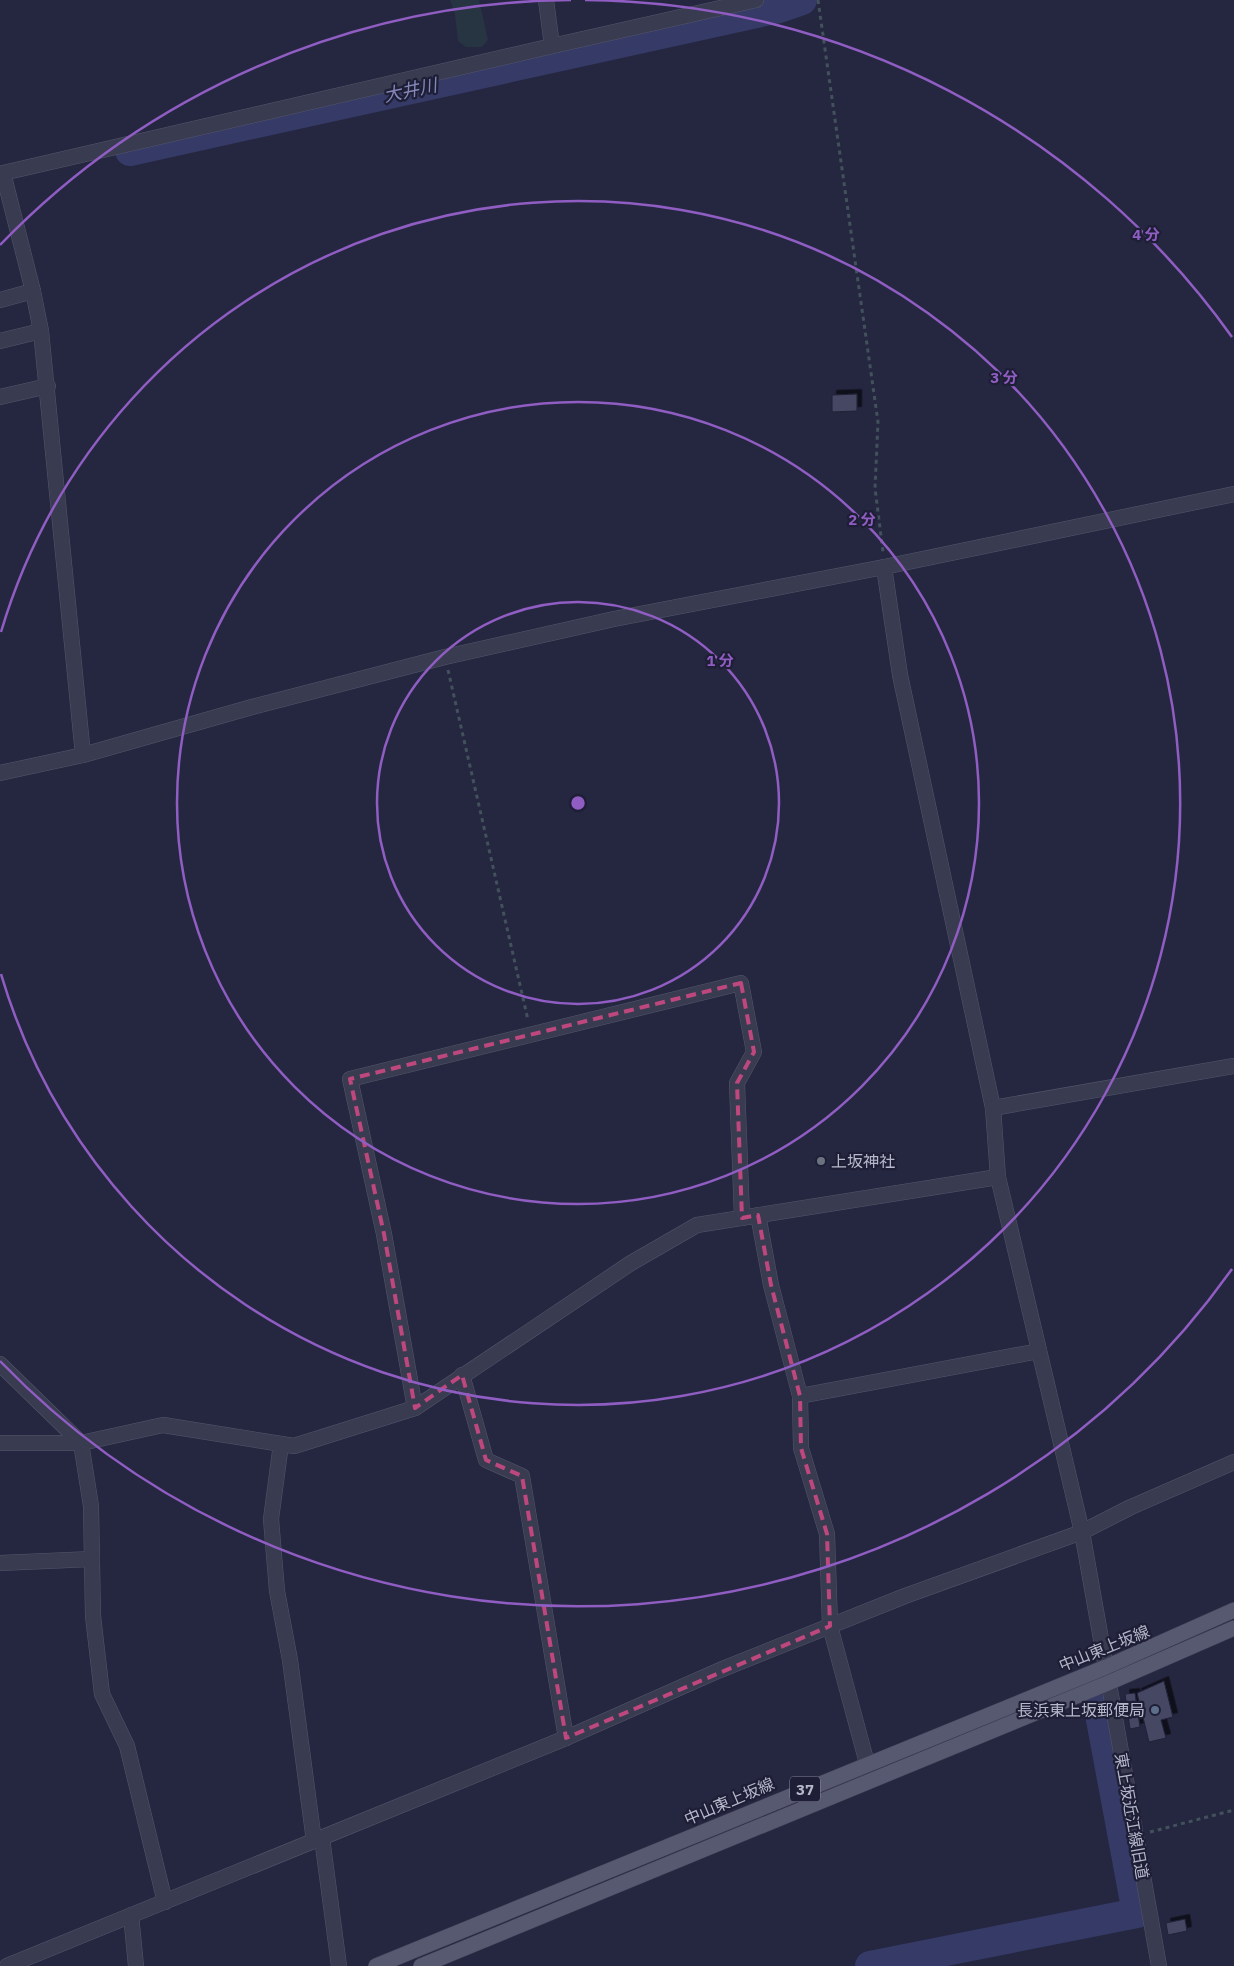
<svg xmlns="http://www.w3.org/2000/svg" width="1234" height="1966" font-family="'IBM Plex Sans','Noto Sans JP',sans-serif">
<defs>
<filter id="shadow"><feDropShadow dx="4.5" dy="-4.5" stdDeviation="0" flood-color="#0009"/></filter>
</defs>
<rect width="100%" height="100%" fill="#252741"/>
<polygon fill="#273542" points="450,0 479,0 488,40 482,47 466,47 458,41 455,14"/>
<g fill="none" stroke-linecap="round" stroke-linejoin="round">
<g stroke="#363a66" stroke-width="30">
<polyline points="130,151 779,8 802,0"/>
<polyline points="870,1966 1137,1913 1099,1709"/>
</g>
</g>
<g fill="#444663" stroke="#202138" filter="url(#shadow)">
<polygon points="857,394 857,411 832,412 832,395"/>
<polygon points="1164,1681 1173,1717 1161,1720 1166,1738 1149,1742 1137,1693"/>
<polygon points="1135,1693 1140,1727 1130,1729 1125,1694"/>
<polygon points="1185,1919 1187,1931 1168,1935 1166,1923"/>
</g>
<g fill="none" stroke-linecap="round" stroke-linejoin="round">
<defs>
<g id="minor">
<polyline points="552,46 756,0"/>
<polyline points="0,300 33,291"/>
<polyline points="0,341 41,331"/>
<polyline points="0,397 48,386"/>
<polyline points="884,567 900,675 993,1108 998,1177 1082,1532 1159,1966"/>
<polyline points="83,755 41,331 33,291 3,173 552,46 546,0"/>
<polyline points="0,773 83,755 252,707 445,657 614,619 884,567 1234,494"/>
<polyline points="993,1108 1234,1066"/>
<polyline points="758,1215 771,1285 800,1396 1039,1351"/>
<polyline points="0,1364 81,1443 163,1425 294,1446 415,1408 631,1263 697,1225 998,1177"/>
<polyline points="462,1375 486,1460 522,1476 566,1738"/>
<polyline points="800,1396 801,1448 827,1534 830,1626 871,1778"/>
<polyline points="415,1408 384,1234 350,1079 741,983 754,1052 737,1083 742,1218"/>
<polyline points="0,1443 81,1443 91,1506 93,1616 102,1694 127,1746 165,1902"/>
<polyline points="281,1444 271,1519 277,1591 290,1660 314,1841"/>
<polyline points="0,1563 92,1559"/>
<polyline points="322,1838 339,1966"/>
<polyline points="131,1915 136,1966"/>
<polyline points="7,1966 566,1738 720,1670 905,1596 1082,1532 1131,1507 1234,1462"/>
</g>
<g id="major">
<polyline points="376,1966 1106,1667 1234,1610"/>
<polyline points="421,1966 1108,1683 1234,1628"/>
</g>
</defs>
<use href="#minor" stroke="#54566b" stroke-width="16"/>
<use href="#major" stroke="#404157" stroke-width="16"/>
<g stroke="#42515c" stroke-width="3" stroke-dasharray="4 4" stroke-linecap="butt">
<polyline points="818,0 878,422 875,488 883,552"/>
<polyline points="448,670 528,1020"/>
<polyline points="1150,1832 1234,1810"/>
</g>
<use href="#minor" stroke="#393b51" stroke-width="15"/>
<use href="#major" stroke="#575971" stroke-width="15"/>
</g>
<path fill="none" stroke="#be487d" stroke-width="4" stroke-dasharray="10 6" stroke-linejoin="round" d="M741 983 754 1052 737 1083 742 1218 758 1215 771 1285 800 1396 801 1448 827 1534 830 1626 566 1738 522 1476 486 1460 462 1375 415 1408 384 1234 350 1079Z"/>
<g fill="none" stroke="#905dc3" stroke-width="2.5">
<circle cx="578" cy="803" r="201"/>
<circle cx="578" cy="803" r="401"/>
<path d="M1 632A602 602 0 1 1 1 974"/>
<path d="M1232 1269A803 803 0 0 1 0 1361M0 245A803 803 0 0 1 571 0M585 0A803 803 0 0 1 1232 337"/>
</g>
<circle fill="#6b7280" stroke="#1e1f36" stroke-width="2" cx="821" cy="1161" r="5"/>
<circle fill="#5c6f8a" stroke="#1e1f36" stroke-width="2" cx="1155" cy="1710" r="5"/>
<g text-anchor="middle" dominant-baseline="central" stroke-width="4.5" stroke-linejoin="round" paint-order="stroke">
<rect fill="#1e1f36" stroke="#88899e" stroke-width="1" x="790" y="1776.5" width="30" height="25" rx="4"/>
<g font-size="15" font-weight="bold" fill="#b6b7cb">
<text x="805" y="1789">37</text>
</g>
<g font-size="16" fill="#b6b7cb" stroke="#1e1f36" text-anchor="start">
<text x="831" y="1161">上坂神社</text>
<text x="1145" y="1710" text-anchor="end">長浜東上坂郵便局</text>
</g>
<g font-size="16" fill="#b6b7cb" stroke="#1e1f36">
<text transform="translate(1104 1648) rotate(-22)">中山東上坂線</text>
<text transform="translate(729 1801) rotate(-23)">中山東上坂線</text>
<text transform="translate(1132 1816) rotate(80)">東上坂近江線旧道</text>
</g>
<g font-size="18" font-style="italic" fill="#8488b8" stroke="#1e1f36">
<text transform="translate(410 90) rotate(-12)">大井川</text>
</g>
</g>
<circle cx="578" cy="803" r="8" fill="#905dc3" stroke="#1e1f36" stroke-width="2.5"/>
<g font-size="15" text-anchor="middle" font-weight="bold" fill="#905dc3" stroke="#1e1f36" stroke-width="4.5" stroke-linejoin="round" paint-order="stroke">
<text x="1146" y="240">4 分</text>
<text x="1004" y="383">3 分</text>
<text x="862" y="525">2 分</text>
<text x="720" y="666">1 分</text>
</g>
</svg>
